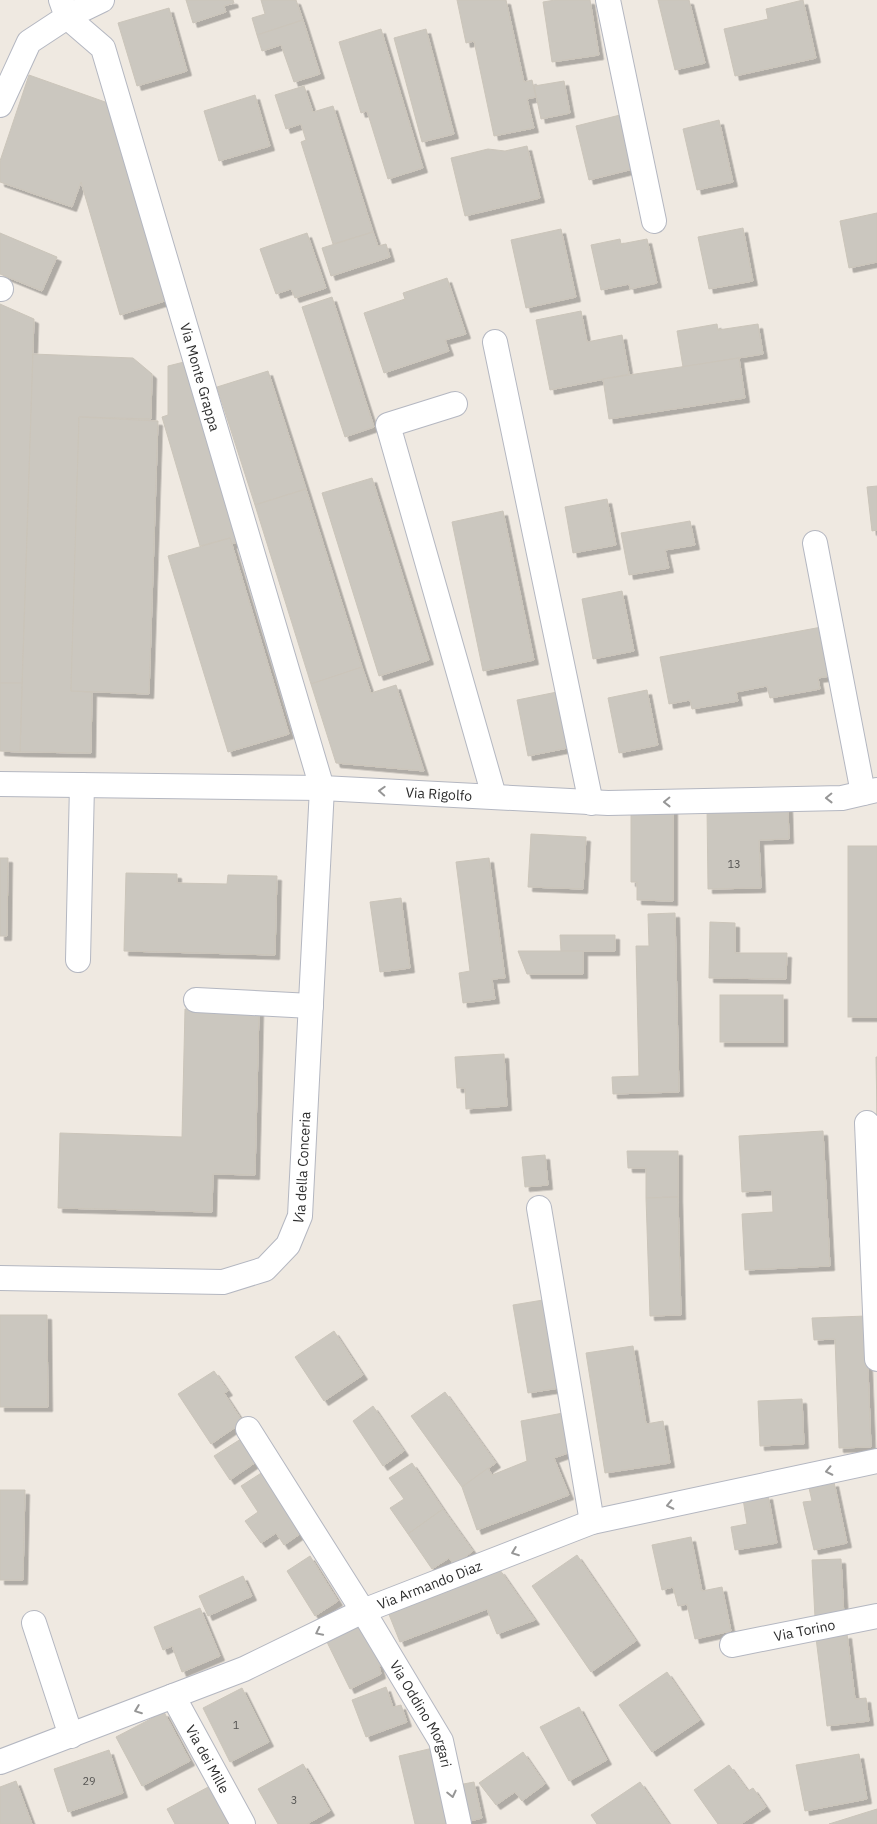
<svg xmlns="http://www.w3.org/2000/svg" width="877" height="1824" font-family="'IBM Plex Sans',sans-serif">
<defs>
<filter id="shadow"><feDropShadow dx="4.5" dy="4.5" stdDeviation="0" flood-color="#0004"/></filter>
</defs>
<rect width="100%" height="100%" fill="#efe9e1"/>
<g fill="#cbc7bf" stroke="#cbc5ba" filter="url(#shadow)">
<polygon points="186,0 233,0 234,3 224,6 226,12 193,23"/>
<polygon points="261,0 296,0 303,20 257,35 252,18 265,14"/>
<polygon points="457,0 506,0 524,82 532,80 536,97 527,99 534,128 494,136 474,41 466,43"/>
<polygon points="555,0 590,0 599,55 552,62 543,2"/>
<polygon points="658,0 689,0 705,63 675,70"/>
<polygon points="803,0 816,58 735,76 724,29 768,19 766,9"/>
<polygon points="169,8 187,71 137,86 118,23"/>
<polygon points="303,20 320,74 294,82 281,45 262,51 257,35"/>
<polygon points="381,29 423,168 388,179 367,111 361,113 339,42"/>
<polygon points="426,29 454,134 422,142 394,38"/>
<polygon points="29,75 108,103 165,301 120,315 81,182 72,207 0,182 0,161"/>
<polygon points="564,81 570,113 541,119 534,86"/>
<polygon points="304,86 313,112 333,106 373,232 333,244 301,142 306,140 301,124 286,129 275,95"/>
<polygon points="255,95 270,146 219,161 204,111"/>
<polygon points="624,114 637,168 589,180 576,126"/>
<polygon points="719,120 733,182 697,190 683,129"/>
<polygon points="527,146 540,198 465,216 451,158 488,149 505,151"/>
<polygon points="877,213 877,262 849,268 840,221"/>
<polygon points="743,228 753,281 709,289 698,237"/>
<polygon points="561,229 576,297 526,308 511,240"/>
<polygon points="373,232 378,246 386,244 390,257 331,276 322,248"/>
<polygon points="0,233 57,257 42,291 0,274"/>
<polygon points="307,233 326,288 295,298 291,289 276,294 260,249"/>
<polygon points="620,239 621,244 647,239 657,283 630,289 629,284 601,290 591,245"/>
<polygon points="447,278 466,334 445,340 449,351 384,373 364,313 405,299 403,293"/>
<polygon points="332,297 374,427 345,437 302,307"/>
<polygon points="0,304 34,319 22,683 0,683"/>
<polygon points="581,311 587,342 622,335 629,374 550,390 536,320"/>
<polygon points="717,324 718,330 758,324 763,354 683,367 677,331"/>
<polygon points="33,354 133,358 152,374 151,419 79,417 71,691 92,692 91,753 20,752"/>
<polygon points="739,358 745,398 609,419 603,379"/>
<polygon points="188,361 241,541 231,544 230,538 200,546 162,417 168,415 168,366"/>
<polygon points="268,371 306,489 255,505 217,387"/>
<polygon points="79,417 158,421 149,694 71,691"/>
<polygon points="372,478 429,660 379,676 322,493"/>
<polygon points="877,486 877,530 872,531 867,487"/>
<polygon points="306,489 362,667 311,684 255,505"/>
<polygon points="607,499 616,545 573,553 565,507"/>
<polygon points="503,511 534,660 483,671 452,522"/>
<polygon points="690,521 695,545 665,550 669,568 629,575 621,533"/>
<polygon points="230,538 289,734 228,752 168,556"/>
<polygon points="622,591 634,651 593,659 582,599"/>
<polygon points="827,626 836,675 818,678 820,689 770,698 767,686 736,692 738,701 692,709 690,700 669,704 660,657"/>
<polygon points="362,667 371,693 396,685 424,771 336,763 311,684"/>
<polygon points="0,683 22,683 20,752 0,751"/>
<polygon points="647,690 658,745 619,753 608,698"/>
<polygon points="557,692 568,748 528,756 517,700"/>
<polygon points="788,807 789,839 759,840 761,888 708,889 707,808"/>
<polygon points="631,808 673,808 673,901 637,900 637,882 631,882"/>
<polygon points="531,834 586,837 583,889 528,887"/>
<rect x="848" y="846" width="29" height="171"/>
<polygon points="0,858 8,858 7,936 0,936"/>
<polygon points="489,858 505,978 492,979 495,999 463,1003 459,973 470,971 456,862"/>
<polygon points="126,873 177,874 177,883 227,884 228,875 277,876 275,955 124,951"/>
<polygon points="401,898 410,968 380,972 370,902"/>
<polygon points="675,913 679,1092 613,1094 612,1077 639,1076 636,946 649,946 648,914"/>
<polygon points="710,922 735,923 735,953 787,953 786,979 709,978"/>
<polygon points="560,935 615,935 615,951 561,951"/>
<polygon points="518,951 583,951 583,974 527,974"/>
<rect x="720" y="995" width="63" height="47"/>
<polygon points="185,1009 259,1011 255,1175 213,1174 212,1212 58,1208 60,1133 182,1137"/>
<polygon points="504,1054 507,1106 466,1109 465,1088 457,1088 455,1057"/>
<polygon points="876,1057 877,1057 877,1117"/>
<polygon points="823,1131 830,1266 745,1270 742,1214 773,1212 772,1190 742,1192 739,1136"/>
<polygon points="627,1151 678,1151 678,1197 646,1198 646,1168 628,1168"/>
<polygon points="545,1155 548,1185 525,1187 522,1157"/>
<polygon points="678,1197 681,1315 650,1316 646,1198"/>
<polygon points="543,1300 559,1388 528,1393 513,1305"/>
<polygon points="0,1315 47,1315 48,1407 0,1407"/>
<polygon points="866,1316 871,1447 839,1448 835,1339 814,1340 812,1318"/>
<polygon points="334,1331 363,1375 324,1401 295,1357"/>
<polygon points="633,1346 646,1424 663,1421 670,1463 605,1473 586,1353"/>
<polygon points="214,1371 228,1391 224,1393 243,1422 211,1444 178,1394"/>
<polygon points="445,1392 496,1463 462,1487 411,1416"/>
<polygon points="802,1399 804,1444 760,1446 758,1401"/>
<polygon points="373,1406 404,1451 383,1466 353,1421"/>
<polygon points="563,1413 568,1453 554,1458 569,1495 477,1530 462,1487 488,1468 492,1475 527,1461 521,1421"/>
<polygon points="244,1437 259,1460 230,1480 214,1456"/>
<polygon points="412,1463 443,1509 408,1534 390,1508 404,1499 389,1478"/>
<polygon points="266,1470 306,1530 284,1545 276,1533 261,1543 245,1521 258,1512 241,1486"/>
<polygon points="834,1482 847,1543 814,1550 803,1502 812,1501 809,1488"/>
<polygon points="0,1490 25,1490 23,1580 0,1580"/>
<polygon points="768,1495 777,1543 735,1550 731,1527 747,1524 743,1499"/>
<polygon points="443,1509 473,1551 454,1565 449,1558 432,1569 408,1534"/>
<polygon points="691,1537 702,1591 722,1587 731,1631 695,1639 687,1604 678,1606 673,1587 662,1590 652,1545"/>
<polygon points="577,1555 636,1641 591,1672 532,1586"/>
<polygon points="310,1556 338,1601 315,1616 287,1571"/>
<polygon points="841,1559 844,1617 815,1618 812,1560"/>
<polygon points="500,1570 535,1620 497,1634 487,1609 400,1642 388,1612"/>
<polygon points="243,1576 252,1596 208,1616 199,1596"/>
<polygon points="200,1608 220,1656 182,1672 172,1646 163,1650 154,1627"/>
<polygon points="360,1624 371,1648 378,1645 387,1664 379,1666 381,1674 350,1689 326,1640"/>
<polygon points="847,1634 855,1699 866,1698 869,1721 827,1726 816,1638"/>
<polygon points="667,1672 700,1720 652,1752 619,1705"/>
<polygon points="386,1687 393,1707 401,1705 407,1722 366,1737 352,1700"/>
<polygon points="242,1688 269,1742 230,1762 203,1708"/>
<polygon points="579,1707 607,1760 569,1781 540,1727"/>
<polygon points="164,1712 190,1761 142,1786 116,1737"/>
<polygon points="433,1748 450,1822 442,1824 415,1824 399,1756"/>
<polygon points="109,1750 123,1793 68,1812 54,1769"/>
<polygon points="523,1752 545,1784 522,1801 515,1792 496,1805 479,1783"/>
<polygon points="859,1754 867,1799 805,1811 796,1765"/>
<polygon points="303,1764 330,1811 307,1824 278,1824 258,1789"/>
<polygon points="729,1765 748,1791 753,1788 766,1807 741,1824 718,1824 694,1790"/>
<polygon points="16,1781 32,1824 0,1824 0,1787"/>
<polygon points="474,1782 482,1818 466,1822 458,1785"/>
<polygon points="640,1782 669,1824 597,1824 591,1815"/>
<polygon points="212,1785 232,1824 175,1824 167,1809"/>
<polygon points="877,1809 877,1824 829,1824"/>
</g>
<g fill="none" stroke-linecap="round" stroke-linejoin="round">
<defs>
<g id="street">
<polyline points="608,0 654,221"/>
<polyline points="0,105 29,42 67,17 61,0"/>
<polyline points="0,289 1,289"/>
<polyline points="495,342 591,803"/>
<polyline points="455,404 388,425 494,796"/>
<polyline points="815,543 863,793"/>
<path id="s1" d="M0 784 322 788 608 803 842 798 877 790"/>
<polyline points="78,960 82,785"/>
<polyline points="196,1000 311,1006"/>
<polyline points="867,1123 877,1359"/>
<polyline points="539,1208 592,1522"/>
<path id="s2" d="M0 1278 223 1282 265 1269 288 1245 300 1216 322 788 103 48 67 17 102 0"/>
<path id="s3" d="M248 1429 363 1611 441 1741 459 1824"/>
<polyline points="34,1623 71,1736"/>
<path id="s4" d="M732 1645 877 1616"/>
<path id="s5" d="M173 1696 243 1824"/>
<path id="s6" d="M0 1762 244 1669 363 1611 592 1522 877 1461"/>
</g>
</defs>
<use href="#street" stroke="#b4b7c1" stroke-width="26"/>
<use href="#street" stroke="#fff" stroke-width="24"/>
</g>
<defs><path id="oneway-chevron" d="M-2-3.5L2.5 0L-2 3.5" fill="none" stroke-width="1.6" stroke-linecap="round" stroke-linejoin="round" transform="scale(1.25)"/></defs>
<g stroke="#969696">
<use href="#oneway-chevron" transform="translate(382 791) rotate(-177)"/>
<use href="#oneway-chevron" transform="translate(829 798) rotate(179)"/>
<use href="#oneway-chevron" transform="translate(667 802) rotate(179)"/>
<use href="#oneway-chevron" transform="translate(829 1471) rotate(168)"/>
<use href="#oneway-chevron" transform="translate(670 1505) rotate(168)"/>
<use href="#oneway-chevron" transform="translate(515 1552) rotate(159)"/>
<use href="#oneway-chevron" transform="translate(319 1632) rotate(154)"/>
<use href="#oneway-chevron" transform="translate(138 1710) rotate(159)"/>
<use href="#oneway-chevron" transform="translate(452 1794) rotate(77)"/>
</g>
<g text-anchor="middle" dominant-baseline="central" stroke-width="4" stroke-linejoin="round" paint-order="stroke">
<g font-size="11" fill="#555452">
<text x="734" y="864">13</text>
<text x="236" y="1725">1</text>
<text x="89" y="1781">29</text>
<text x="294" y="1800">3</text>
</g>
<g font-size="14" fill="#2e2e2e" stroke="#fff">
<text transform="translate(200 377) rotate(74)">Via Monte Grappa</text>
<text stroke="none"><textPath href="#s1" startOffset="439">Via Rigolfo</textPath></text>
<text stroke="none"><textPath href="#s2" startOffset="380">Via della Conceria</textPath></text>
<text stroke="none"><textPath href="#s6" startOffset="465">Via Armando Diaz</textPath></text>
<text stroke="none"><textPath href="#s4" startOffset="74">Via Torino</textPath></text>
<text stroke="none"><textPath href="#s3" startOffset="334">Via Oddino Morgari</textPath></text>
<text stroke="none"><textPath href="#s5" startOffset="72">Via dei Mille</textPath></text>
</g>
</g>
</svg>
